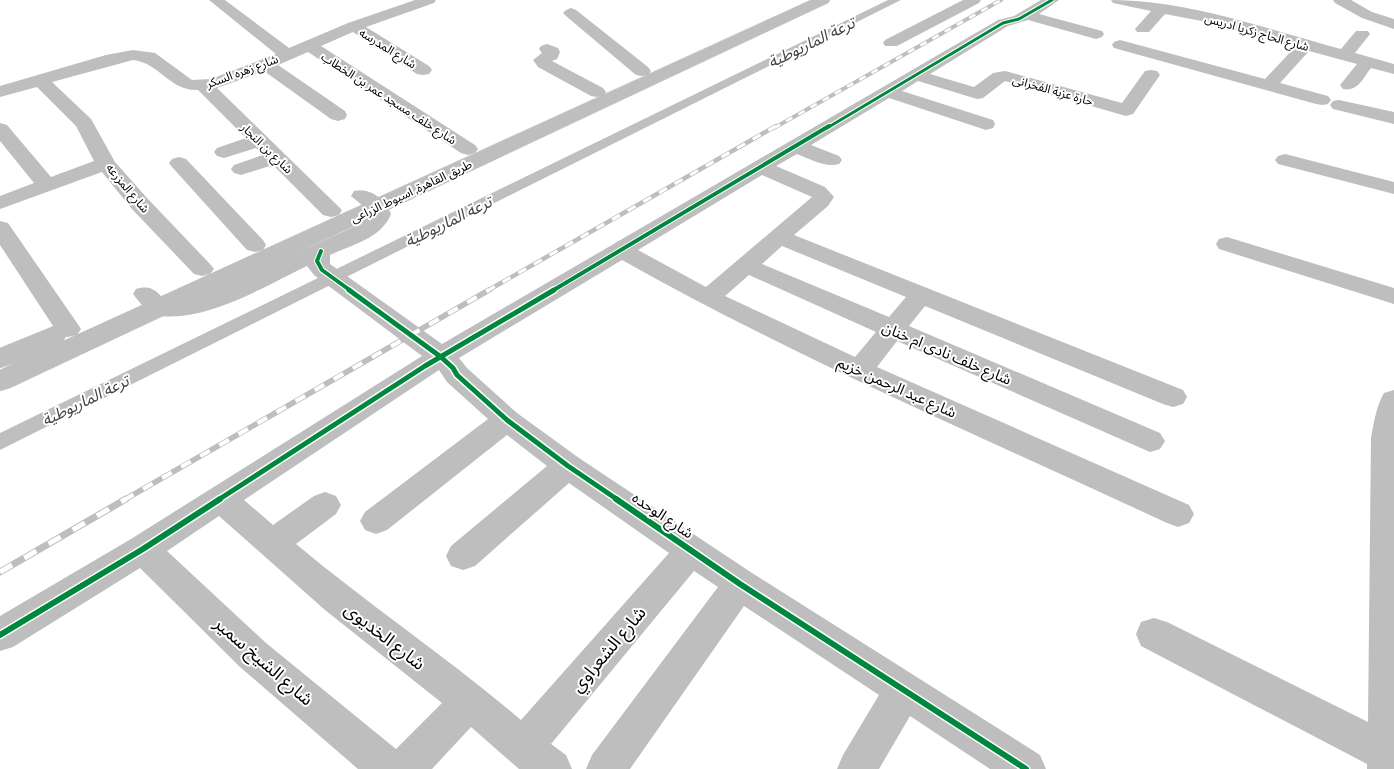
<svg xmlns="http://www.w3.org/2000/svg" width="1394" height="769" font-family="'Titillium Web','Noto Sans Arabic',sans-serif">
<rect width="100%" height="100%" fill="#fff"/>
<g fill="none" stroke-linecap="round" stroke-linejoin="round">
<polygon fill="#bfbfbf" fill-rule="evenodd" points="888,0 901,0 0,450 0,433"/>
<defs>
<polygon id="highway" points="811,0 830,0 828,3 10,388 0,391 0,370 14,363 0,368 0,348 54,326 63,329 67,335 63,341"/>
</defs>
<use href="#highway" stroke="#dbdbdb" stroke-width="1"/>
<g fill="#bebebe" fill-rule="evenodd">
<path d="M209 0H225L289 48 348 23 415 0H436L434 3 366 27 429 66 432 70 429 74 423 75 417 74 353 32 321 46 475 145 478 149 475 153 468 155 461 153 308 52 278 65 345 111 347 115 345 119 338 121 331 119 264 71 217 88 342 210 339 215 331 217 323 215 273 165 241 175 234 173 231 169 234 165 263 155 256 148 224 158 217 156 214 152 217 148 246 138 198 90C169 91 160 63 133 60L52 82 91 119 115 162 147 198 210 264 214 269 210 274 202 276 194 274 131 208 102 172 0 209V196L34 183 0 141V123L7 125 51 177 94 161 76 126 37 87 0 97V86L106 55 133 50 155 53 192 80 211 79 276 54Z"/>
<polygon points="963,0 981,0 979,3 897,46 885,46 883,43 885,40"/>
<path d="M1041 0H1059L1039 14 1102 31 1104 34 1102 37 1096 39 1028 20 1008 26 930 74 974 87 993 73 1005 71 1122 103 1145 71 1151 70 1157 71 1160 75 1133 114 1126 116 1119 114 1005 81 983 98 977 99 918 81 902 91 993 120 995 124 993 128 986 130 889 98 811 145 839 156 842 160 839 164C825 168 810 159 797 154L776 166 825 187 834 197 828 206 794 235 1183 390 1187 397 1183 404 1173 407 1163 404 925 306 909 326 1160 433 1165 441 1160 449 1150 452 897 341 877 367 1189 505 1194 514 1189 523 1178 527 1167 523C984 438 798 359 622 260L459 358 467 368 517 413 579 458 752 573 1040 755 1046 769H990L910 716 879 769H837L843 755 879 695 744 606 630 769H586L592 755 718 587 694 571 551 744 566 755 572 769H519L471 727 432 769H358L240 667 140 568 13 647 0 651V616L131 539 422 356 314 275 307 266C263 287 199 327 149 314L133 294 136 289C151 285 155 290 165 300L174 301 205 295 360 224 367 219 369 214 368 210 351 196 354 191C371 187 385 200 391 214 382 238 351 245 330 255V264L442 344 998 20 1014 16ZM762 175 812 197 706 287 638 250ZM782 246 906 297 889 317 762 264ZM749 275 876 332 855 357 725 296ZM439 370 447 382 488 419 365 512 360 521 365 530 376 534 387 530 507 435 547 466 451 546 446 556 451 566 463 570 475 566 569 483 669 553 521 720C448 658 369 605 296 544L336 514 341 505 336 496 325 492 314 496 273 525 244 500ZM219 516 325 610 442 703 396 749 266 643 167 551Z"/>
<path d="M1111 0C1188 0 1266 29 1341 49L1356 31H1368L1370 34 1355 53 1394 64V74L1371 68C1363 78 1358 92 1343 89L1340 85 1357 64 1309 51 1280 83 1328 96 1331 100 1328 104 1322 105 1316 104 1114 48 1112 45 1114 42 1120 40 1265 79 1295 47 1207 22 1165 14 1149 32H1137L1135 29 1151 11 1113 3Z"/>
<polygon points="1333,0 1351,0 1372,12 1394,19 1394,29 1362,18 1335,3"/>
<polygon points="571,8 576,10 648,67 651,71 648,75 642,76 636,75 566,16 563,13 566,10"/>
<polygon points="547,44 558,48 560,52 557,59 552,61 603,88 606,92 603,96 597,97 591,96 538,67 533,60 542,53 539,49 541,46"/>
<polygon points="1339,100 1394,112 1394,124 1333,109 1330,105 1333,101"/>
<polygon points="1285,154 1394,182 1394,194 1278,164 1275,160 1278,156"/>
<polygon points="179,157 186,159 263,240 266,245 263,250 255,252 247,250 172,167 169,163 172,159"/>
<polygon points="0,221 8,223 77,323 81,329 77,335 68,337 59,335 0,245"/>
<polygon points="1227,237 1394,288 1394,304 1219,249 1216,244 1219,239"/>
<path d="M1394 390V769H1367V764L1141 646 1136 634 1141 622 1154 618 1167 622 1368 722 1371 438C1374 422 1376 407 1384 393Z"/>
</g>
<use href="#highway" fill="#bebebe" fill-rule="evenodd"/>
<defs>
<polyline id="rail-far3" points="774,128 1001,0"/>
<polyline id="rail-far2" points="487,291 776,126"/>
<polyline id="rail-far1" points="124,500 489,290"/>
<polyline id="rail" points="0,572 126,499"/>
</defs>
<use href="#rail-far3" stroke="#bebebe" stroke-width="4"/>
<use href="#rail-far2" stroke="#bebebe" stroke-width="4.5"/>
<use href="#rail-far1" stroke="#bebebe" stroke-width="5.5"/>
<use href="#rail" stroke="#bebebe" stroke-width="7"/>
<use href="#rail-far3" stroke="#fff" stroke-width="2.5" stroke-dasharray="7" stroke-linecap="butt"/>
<use href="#rail-far2" stroke="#fff" stroke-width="3" stroke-dasharray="9" stroke-linecap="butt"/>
<use href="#rail-far1" stroke="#fff" stroke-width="4" stroke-dasharray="11" stroke-linecap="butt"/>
<use href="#rail" stroke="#fff" stroke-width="5" stroke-dasharray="14" stroke-linecap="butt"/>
<defs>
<polyline id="cycleway-far3" points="827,128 1003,23 1019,19 1052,0"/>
<g id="cycleway-far2">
<polyline points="321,251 317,261 322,270 351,291"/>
<polyline points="552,291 829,126"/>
</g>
<g id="cycleway-far1">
<polyline points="349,290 441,357 453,368 457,375 507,420 568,466 618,500"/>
<polyline points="218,500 425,366 554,290"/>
</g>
<g id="cycleway">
<polyline points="616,499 740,584 1026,769"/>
<polyline points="0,635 143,549 220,499"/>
</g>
</defs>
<use href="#cycleway-far3" stroke="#fff" stroke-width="5"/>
<use href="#cycleway-far2" stroke="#fff" stroke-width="6"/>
<use href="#cycleway-far1" stroke="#fff" stroke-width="8"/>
<use href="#cycleway" stroke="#fff" stroke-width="9"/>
<use href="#cycleway-far3" stroke="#00873e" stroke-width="3"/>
<use href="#cycleway-far2" stroke="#00873e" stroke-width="4"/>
<use href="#cycleway-far1" stroke="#00873e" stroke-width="5"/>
<use href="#cycleway" stroke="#00873e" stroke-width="6"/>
</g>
<g text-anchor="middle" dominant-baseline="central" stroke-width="4" stroke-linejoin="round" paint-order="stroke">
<g font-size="12" fill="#000" stroke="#fff">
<text transform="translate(1257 32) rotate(16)">شارع الحاج زكريا ادريس</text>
<text transform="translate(388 48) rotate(32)">شارع المدرسه</text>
<text transform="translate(242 71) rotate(-20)">شارع زهره السكر</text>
<text transform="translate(1053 90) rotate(16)">حارة عزبة الفخرانى</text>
<text transform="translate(389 98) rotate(33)">شارع خلف مسجد عمر بن الخطاب</text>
<text transform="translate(267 148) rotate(44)">شارع بن النجار</text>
<text transform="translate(128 188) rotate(50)">شارع المزرعه</text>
<text transform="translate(411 191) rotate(-25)">طريق القاهرة, اسيوط الزراعى</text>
</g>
<g font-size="15" fill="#000" stroke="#fff">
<text transform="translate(947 353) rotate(23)">شارع خلف نادى ام خنان</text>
<text transform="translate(897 387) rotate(24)">شارع عبد الرحمن خزيم</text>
<text transform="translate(663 515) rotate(34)">شارع الوحده</text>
</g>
<g font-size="16" font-style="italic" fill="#444" stroke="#fff">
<text transform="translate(811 42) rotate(-26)">ترعة الماريوطية</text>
<text transform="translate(448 221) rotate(-26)">ترعة الماريوطية</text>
<text transform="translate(85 400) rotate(-26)">ترعة الماريوطية</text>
</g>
<g font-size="18" fill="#000" stroke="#fff">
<text transform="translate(385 636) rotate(38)">شارع الخديوى</text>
<text transform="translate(608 649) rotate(-50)">شارع الشعراوي</text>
<text transform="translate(264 661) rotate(41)">شارع الشيخ سمير</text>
</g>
</g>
</svg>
